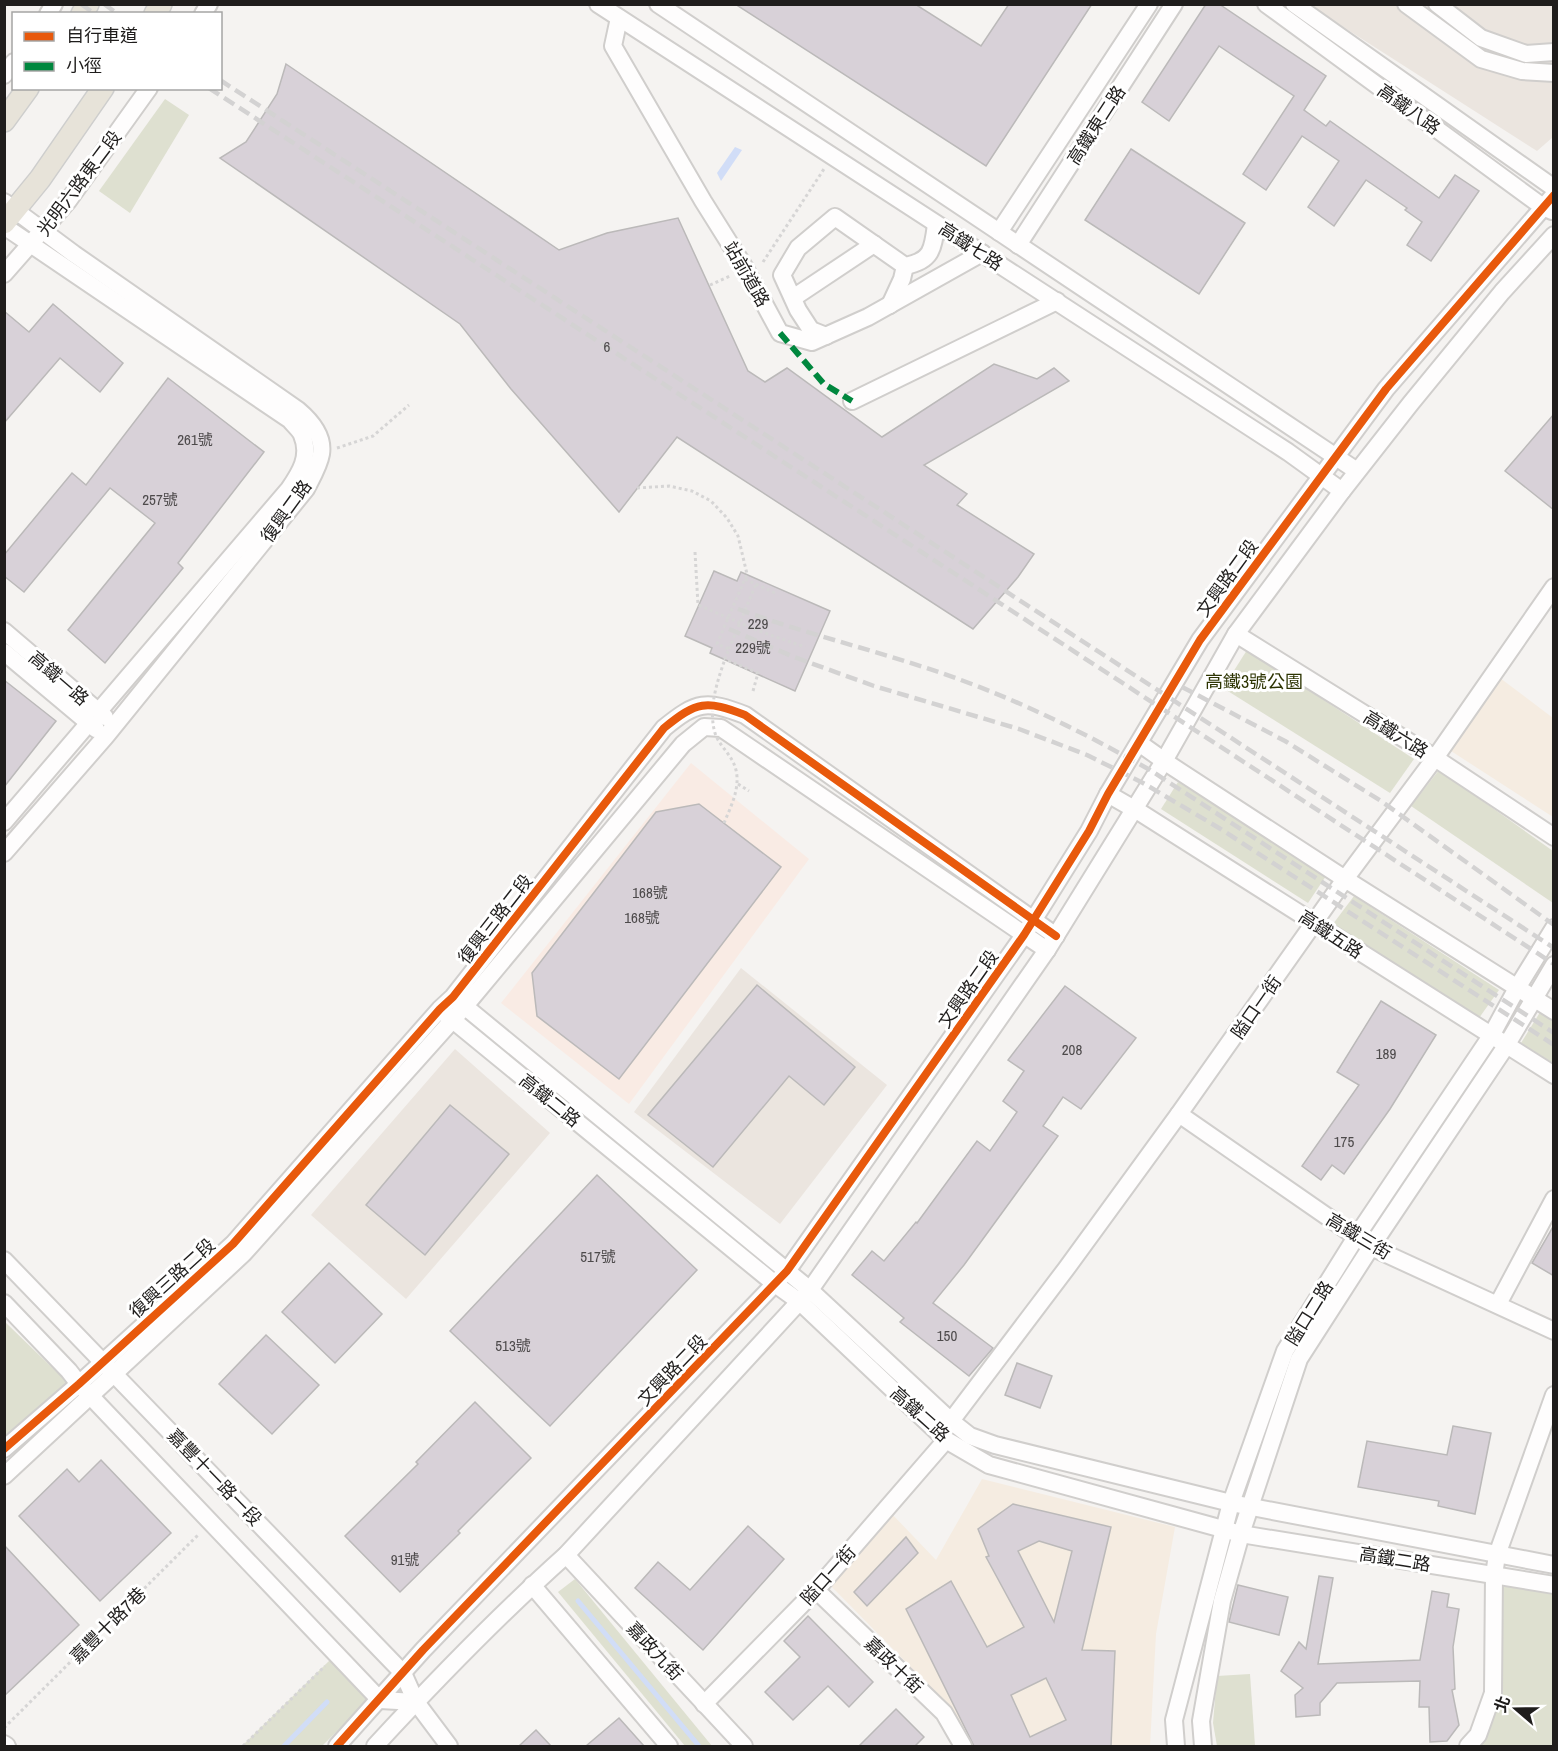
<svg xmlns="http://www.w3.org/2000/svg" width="1558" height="1751" font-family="'Archivo Narrow','Noto Sans TC',sans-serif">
<rect width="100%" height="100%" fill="#f5f3f1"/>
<polygon fill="#f9ebe4" points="691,763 809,859 629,1104 501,1003"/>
<g fill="#ebe5df">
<polygon points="1309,5 1553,5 1553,137 1537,151"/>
<polygon points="741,968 887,1085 780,1224 634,1112"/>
<polygon points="455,1049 550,1133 406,1299 311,1215"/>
</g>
<g fill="#f5ece1">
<polygon points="1500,678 1553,718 1553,817 1451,751"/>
<polygon points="982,1479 1175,1527 1156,1634 1150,1746 975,1746 952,1709 829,1584 891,1513 936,1560"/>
</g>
<g fill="#dee0d0">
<polygon points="165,99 189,115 130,213 99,191"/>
<polygon points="1247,650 1414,759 1390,793 1223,688"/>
<polygon points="1439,770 1553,851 1553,903 1411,806"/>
<polygon points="1178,782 1326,876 1308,903 1161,809"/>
<polygon points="1354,896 1499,990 1479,1018 1333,924"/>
<polygon points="1542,1009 1553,1017 1553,1063 1521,1043"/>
<polygon points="4,1321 68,1383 4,1439"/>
<polygon points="575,1579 712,1746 685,1746 558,1592"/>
<polygon points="1499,1581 1553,1592 1553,1746 1475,1746 1485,1737"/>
<polygon points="330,1660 369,1700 322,1746 242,1746"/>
<polygon points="1250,1674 1255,1746 1217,1746 1213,1723 1217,1676"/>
</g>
<polygon fill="#d1ddf7" points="735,147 742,150 721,181 717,173"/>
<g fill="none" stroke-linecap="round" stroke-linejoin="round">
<g stroke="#d1ddf7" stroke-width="5">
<polyline points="578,1601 699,1746"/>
<polyline points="284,1746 327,1702"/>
</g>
</g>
<g fill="#d8d1d8" stroke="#bbb9b9" stroke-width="1.5" fill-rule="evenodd">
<polygon points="735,4 915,4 981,46 1009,4 1092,4 986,166"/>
<polygon points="1206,4 1219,4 1326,76 1304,110 1326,126 1330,121 1439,198 1455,175 1479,191 1431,261 1407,245 1422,222 1405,210 1407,208 1366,180 1334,226 1308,207 1339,161 1302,136 1266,190 1243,174 1294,96 1219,46 1169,121 1142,102"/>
<polygon points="286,64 559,250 607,233 678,218 748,371 765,382 787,368 882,437 994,364 1037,379 1054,368 1069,381 924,465 967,494 957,505 1034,554 1018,577 973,629 677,437 619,512 511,389 460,324 220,158 246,142 277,94"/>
<polygon points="1131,149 1245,223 1199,294 1085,220"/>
<polygon points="53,304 123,363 100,392 60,358 4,423 4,311 29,332"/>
<polygon points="168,378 264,452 178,563 183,568 105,663 68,630 155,523 110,488 24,592 4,576 4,555 72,473 86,485"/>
<polygon points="1554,414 1554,510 1505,471"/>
<polygon points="714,571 737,581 741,572 830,611 795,691 710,653 712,648 685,636"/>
<polygon points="4,680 56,721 4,787"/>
<polygon points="699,804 781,867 619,1079 537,1016 532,973 656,812"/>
<polygon points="757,985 855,1067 824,1105 789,1076 713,1167 648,1115"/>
<polygon points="1065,986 1136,1038 1081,1109 1063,1097 1043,1126 1058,1136 964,1265 933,1303 993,1348 969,1376 900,1322 904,1318 852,1275 872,1251 884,1261 916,1222 917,1223 977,1141 990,1151 1017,1112 1003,1101 1024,1071 1008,1060"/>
<polygon points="1381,1001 1436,1035 1390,1109 1344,1174 1332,1165 1321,1180 1302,1166 1359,1085 1337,1072"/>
<polygon points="450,1105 509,1154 425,1255 366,1205"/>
<polygon points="597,1175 697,1270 550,1426 450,1331"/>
<polygon points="1554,1225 1554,1276 1532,1263"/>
<polygon points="329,1263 382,1314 335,1363 282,1312"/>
<polygon points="266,1335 319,1385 272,1434 219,1384"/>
<polygon points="1017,1363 1052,1376 1040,1408 1005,1395"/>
<polygon points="475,1402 531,1458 458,1531 460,1533 400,1592 345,1536 418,1464 416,1462"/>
<polygon points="1453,1426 1491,1433 1475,1514 1438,1506 1439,1501 1358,1487 1367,1441 1447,1455"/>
<polygon points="101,1460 171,1533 100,1601 19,1516 67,1469 79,1482"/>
<path d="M1013 1504 1111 1527 1082 1650 1115 1651 1111 1746H974L906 1609 951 1581 987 1647 1024 1627 986 1557 989 1556 978 1529ZM1039 1541 1072 1551 1054 1622 1018 1551ZM1046 1678 1066 1720 1030 1737 1011 1695Z"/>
<polygon points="748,1526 784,1559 703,1650 635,1588 658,1562 690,1590"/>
<polygon points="906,1537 918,1553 867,1606 854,1592"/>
<polygon points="4,1545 79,1625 4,1696"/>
<polygon points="1319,1576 1333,1578 1318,1664 1420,1660 1432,1591 1449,1594 1447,1607 1459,1609 1453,1647 1455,1689 1452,1690 1459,1725 1447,1741 1430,1742 1429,1707 1419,1707 1420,1681 1337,1683 1320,1703 1320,1715 1296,1717 1295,1695 1303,1688 1281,1671 1299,1642 1306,1649"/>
<polygon points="1238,1585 1288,1597 1279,1635 1229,1622"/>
<polygon points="808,1616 873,1682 849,1707 828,1686 793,1720 765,1692 800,1657 784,1641"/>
<polygon points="896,1709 924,1737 915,1746 859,1746"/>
<polygon points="619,1718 644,1746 586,1746"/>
<polygon points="536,1730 551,1746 519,1746"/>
</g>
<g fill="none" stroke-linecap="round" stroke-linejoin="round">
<defs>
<g id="minor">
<polyline points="598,4 1288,452 1342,491"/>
<polyline points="658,4 1357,471"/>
<polyline points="1266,4 1543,207 1552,211"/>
<polyline points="1294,4 1554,188"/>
<polyline points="1406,4 1481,59 1522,71 1554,73"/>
<polyline points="1437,4 1481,38 1526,54 1554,52"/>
<polyline points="48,14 54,4"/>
<polyline points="203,14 209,4"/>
<polyline points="619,18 613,46 703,201 745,268 780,333 812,342 868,317 982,253"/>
<polyline points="4,75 14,62"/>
<path d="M4 202 74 254 298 410C311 421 324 436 321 454 319 466 311 479 306 489L106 736 4 853"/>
<path d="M4 226 290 420C294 425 300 430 302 435 311 456 300 473 289 489L4 822"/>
<polyline points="999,232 1149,4"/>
<polyline points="1018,245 1174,4"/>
<polyline points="4,274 68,201 149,88"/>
<polyline points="793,298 874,244"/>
<polyline points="890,305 902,279 905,266"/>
<path d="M826 336 811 330 798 310 782 275 798 248 835 217 905 266C932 261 933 249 936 224"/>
<polyline points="852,401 1057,301"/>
<polyline points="4,631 105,717"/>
<polyline points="1236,634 1435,758 1554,837"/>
<polyline points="4,652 96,729"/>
<polyline points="1139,743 1170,765 1345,879 1554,1011"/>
<polyline points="1108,794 1141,813 1554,1075"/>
<polyline points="457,1000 810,1290 951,1421 970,1436 995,1445 1231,1503 1554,1565"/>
<polyline points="443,1012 775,1284 800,1302 946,1440 989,1465 1241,1534 1554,1585"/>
<polyline points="1179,1114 1371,1247 1554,1331"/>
<polyline points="4,1260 403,1673 416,1702 449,1746"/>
<polyline points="4,1303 69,1371 79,1384 380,1700 416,1702"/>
<polyline points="1498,1304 1554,1199"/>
<polyline points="951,1421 1066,1269 1179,1114 1345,879 1435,758 1554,587"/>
<path d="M4 1449 79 1384 233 1244 440 1009 453 997 664 728C697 701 706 700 745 715L1056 936"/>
<polyline points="4,1476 243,1254 465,1006 683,744 704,727 721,728 1047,950"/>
<polyline points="566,1555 744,1746"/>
<polyline points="532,1585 669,1746"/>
<polyline points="816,1590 944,1713 963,1746"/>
<polyline points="704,1704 816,1590 946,1440"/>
<polyline points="4,1744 7,1746"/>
<polyline points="337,1746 423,1650 787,1271 1024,935 1089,831 1108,794 1200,640 1386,389 1554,195"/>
<path d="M375 1746C436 1680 499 1615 566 1555L810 1290 1047 950 1164 761 1236 634 1342 491 1411 403 1502 292 1554 235"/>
<polyline points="1176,1746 1174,1720 1231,1503 1285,1351 1356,1237 1491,1036 1517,988 1554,928"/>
<polyline points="1203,1746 1201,1721 1222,1601 1241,1534 1299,1359 1371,1247 1506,1046 1554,965"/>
<polyline points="1468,1746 1478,1735 1493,1693 1494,1575 1497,1555 1554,1395"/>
</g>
<g id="major">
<polyline points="82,14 88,4"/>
<polyline points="155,14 161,4"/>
<polyline points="4,121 28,88"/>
<polyline points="4,223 40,179 103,88"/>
</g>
</defs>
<use href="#minor" stroke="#d0cecc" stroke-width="20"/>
<use href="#major" stroke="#cececd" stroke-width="24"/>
<g stroke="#d6d5d5" stroke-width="3" stroke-dasharray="3 3" stroke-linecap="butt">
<polyline points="763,262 824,169"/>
<polyline points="710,285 730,276"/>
<polyline points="337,448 373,436 409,405"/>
<polyline points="637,488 669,486 692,491 711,501 727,518 738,536 747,574 717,644 729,649 725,659 758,673 753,691"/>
<polyline points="695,552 698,605 759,631 805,647"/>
<polyline points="745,579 777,594"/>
<polyline points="729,649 756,584"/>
<polyline points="738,784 749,791"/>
<polyline points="4,1728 199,1534"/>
<polyline points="243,1746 325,1666"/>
</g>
<use href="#minor" stroke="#fefdfd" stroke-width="16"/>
<use href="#major" stroke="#e7e3d9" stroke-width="21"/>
<g stroke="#d3d2d2" stroke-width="4.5" stroke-dasharray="12 6" stroke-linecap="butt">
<polyline points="81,4 95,14"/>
<polyline points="104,4 118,14"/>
<polyline points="220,80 1554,948"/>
<polyline points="209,88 1554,964"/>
<path d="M738 609C811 636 888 653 961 680 1029 705 1088 735 1150 770L1554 1033"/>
<polyline points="729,629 794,657 874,686 1019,729 1087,755 1143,783 1219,828 1554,1045"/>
<polyline points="1182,687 1285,741 1381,801 1554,925"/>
</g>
<path stroke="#d6d5d5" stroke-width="3" stroke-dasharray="3 3" stroke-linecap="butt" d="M724 823C732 804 744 781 732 760 727 751 718 743 715 733 708 709 717 682 725 659"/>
<polyline stroke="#00873e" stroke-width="6" stroke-dasharray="12 6" stroke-linecap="butt" points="780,333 824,384 852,401"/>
<defs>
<g id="cycleway">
<path d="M4 1449 79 1384 233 1244 440 1009 453 997 664 728C697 701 706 700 745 715L1056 936"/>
<polyline points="337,1746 423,1650 787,1271 1024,935 1089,831 1108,794 1200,640 1386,389 1554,195"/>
</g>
</defs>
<use href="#cycleway" stroke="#fff" stroke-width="11"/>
<use href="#cycleway" stroke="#e8590c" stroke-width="8"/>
</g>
<g text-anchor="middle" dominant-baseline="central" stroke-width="6" stroke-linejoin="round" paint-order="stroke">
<g font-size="15" fill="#4d4a4b">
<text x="607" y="346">6</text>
<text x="195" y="439">261號</text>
<text x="160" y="499">257號</text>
<text x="758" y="623">229</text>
<text x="753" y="647">229號</text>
<text x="650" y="892">168號</text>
<text x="642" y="917">168號</text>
<text x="1072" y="1049">208</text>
<text x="1386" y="1053">189</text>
<text x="1344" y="1141">175</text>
<text x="598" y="1256">517號</text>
<text x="947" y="1335">150</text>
<text x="513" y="1345">513號</text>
<text x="405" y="1559">91號</text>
</g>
<g font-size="18" fill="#1f1d1c" stroke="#fff">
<text transform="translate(1409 109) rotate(36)">高鐵八路</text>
<text transform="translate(1096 125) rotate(-57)">高鐵東二路</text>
<text transform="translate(79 183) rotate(-53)">光明六路東二段</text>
<text transform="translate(971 246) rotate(33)">高鐵七路</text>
<text transform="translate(747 274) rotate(60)">站前道路</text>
<text transform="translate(286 511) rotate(-54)">復興二路</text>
<text transform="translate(1227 578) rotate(-54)">文興路二段</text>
<text transform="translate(59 678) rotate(41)">高鐵一路</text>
<text transform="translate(1396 734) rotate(32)">高鐵六路</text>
<text transform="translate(495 919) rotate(-52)">復興三路二段</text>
<text transform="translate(1331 934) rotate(33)">高鐵五路</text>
<text transform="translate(968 989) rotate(-55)">文興路二段</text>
<text transform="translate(1256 1007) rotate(-55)">隘口一街</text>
<text transform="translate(550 1100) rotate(39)">高鐵二路</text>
<text transform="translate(1359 1236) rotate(31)">高鐵三街</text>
<text transform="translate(172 1278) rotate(-42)">復興三路二段</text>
<text transform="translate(1309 1313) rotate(-58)">隘口二路</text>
<text transform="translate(672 1370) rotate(-46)">文興路二段</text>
<text transform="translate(920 1414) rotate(42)">高鐵二路</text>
<text transform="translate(215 1477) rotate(46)">嘉豐十一路一段</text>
<text transform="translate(1395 1559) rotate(9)">高鐵二路</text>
<text transform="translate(828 1575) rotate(-48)">隘口一街</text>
<text transform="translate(108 1625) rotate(-45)">嘉豐十路7巷</text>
<text transform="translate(655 1651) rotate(47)">嘉政九街</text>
<text transform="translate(894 1665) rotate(44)">嘉政十街</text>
</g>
<g font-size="18" fill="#2d3402" stroke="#fff">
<text x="1254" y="681">高鐵3號公園</text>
</g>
</g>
<rect width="1558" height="1751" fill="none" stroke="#1f1d1c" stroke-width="12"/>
<rect x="12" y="12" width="210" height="78" fill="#ffffff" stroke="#a5a5a4" stroke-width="1.5"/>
<rect x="24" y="32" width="30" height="9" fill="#e8590c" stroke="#a5a5a4" stroke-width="1.5"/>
<text x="66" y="42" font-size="18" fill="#1f1d1c">自行車道</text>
<rect x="24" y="62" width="30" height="9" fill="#00873e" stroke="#a5a5a4" stroke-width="1.5"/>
<text x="66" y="72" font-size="18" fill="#1f1d1c">小徑</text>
<g transform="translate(1516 1709) rotate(290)" stroke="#ffffff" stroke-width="4.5" paint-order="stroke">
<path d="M0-4.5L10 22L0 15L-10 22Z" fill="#1f1d1c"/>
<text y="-9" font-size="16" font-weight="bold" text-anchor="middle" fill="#1f1d1c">北</text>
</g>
</svg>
